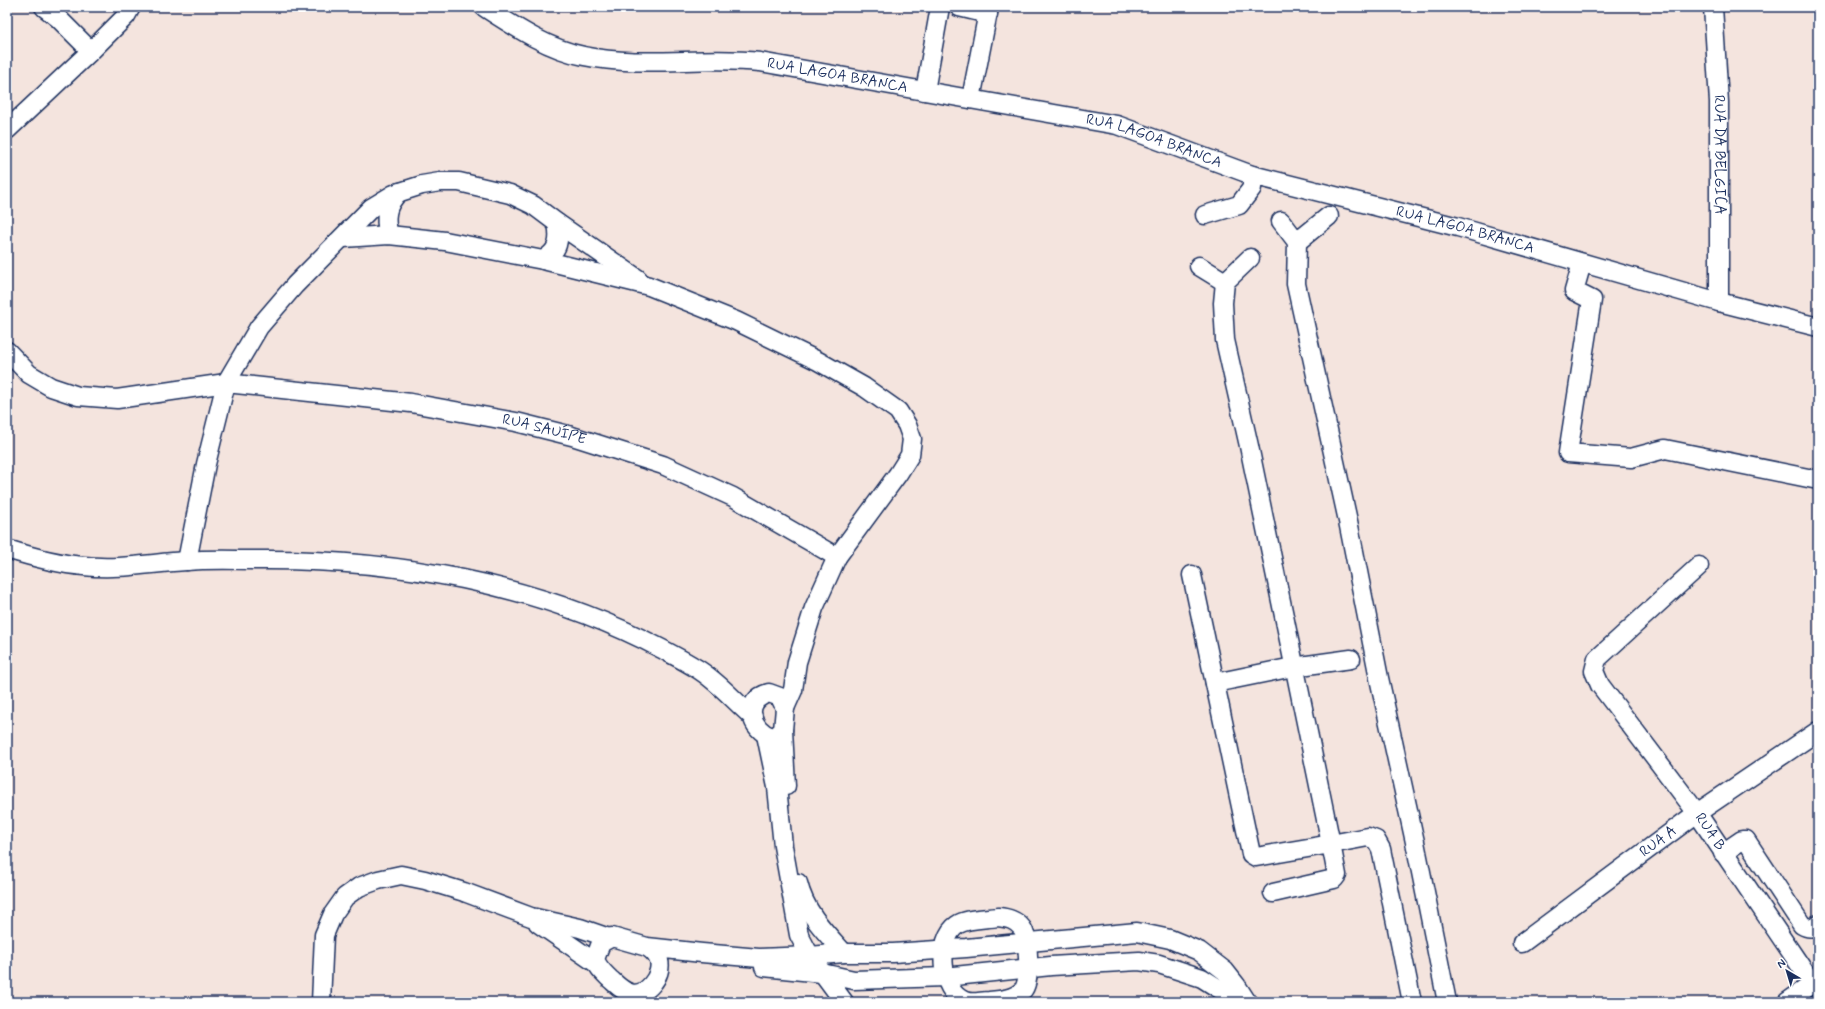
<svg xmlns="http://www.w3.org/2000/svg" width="1825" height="1009" font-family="Mynerve,sans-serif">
<rect width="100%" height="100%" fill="#f4e4de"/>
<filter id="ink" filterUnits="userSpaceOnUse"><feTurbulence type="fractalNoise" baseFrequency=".025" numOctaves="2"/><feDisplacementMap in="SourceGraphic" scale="8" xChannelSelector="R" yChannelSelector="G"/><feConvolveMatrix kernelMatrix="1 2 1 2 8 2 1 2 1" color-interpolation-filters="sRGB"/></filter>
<g filter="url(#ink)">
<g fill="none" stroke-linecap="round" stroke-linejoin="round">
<defs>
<g id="minor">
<polyline points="44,7 58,18 91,51"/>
<path id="s1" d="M484 7C515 27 548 49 584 56 642 68 702 56 760 62L1117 125 1252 175 1458 227 1719 302 1818 327"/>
<polyline points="959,7 988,14"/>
<path id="s2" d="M1713 7 1719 102V302"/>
<polyline points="925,91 940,7"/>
<polyline points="971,99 989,7"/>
<polyline points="7,130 91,51 126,16 131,7"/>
<polyline points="1205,215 1239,205 1252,188 1252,175"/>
<polyline points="1281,221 1297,242 1296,284 1348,521 1379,678 1415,842 1447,1002"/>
<path d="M389 235C384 218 386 205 399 192"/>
<polyline points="343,238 389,235 445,241 543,260 649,286 736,321 818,361 864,387 898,411 907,425 912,439 910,455 898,474 837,557 814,608 797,662 793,690 785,708"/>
<polyline points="1297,242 1329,216"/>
<polyline points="1250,258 1225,282 1223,303 1225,340 1249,446 1331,844 1368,837 1376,840 1381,849 1412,1002"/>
<path d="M543 260C559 251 560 240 557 223"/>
<polyline points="1582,263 1574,291 1592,300 1568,453 1631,458 1665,449 1818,480"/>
<polyline points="1199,266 1225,282"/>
<path id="s3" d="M7 351 29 374 51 387 78 396 117 399 226 383 411 403 516 422 572 436 663 465 733 497 837 557"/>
<path d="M7 549C32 557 58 564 84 566 118 570 152 563 186 561 209 559 231 560 253 560 393 558 537 583 662 649 673 655 685 661 696 668 718 681 734 701 753 717"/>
<polyline points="187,561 206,464 226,383 259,327 295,285 371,208 394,194 422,185 440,182 459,182 510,194 533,205 557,223 638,279"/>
<path id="s4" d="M1699 566 1597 659 1594 671 1600 685 1697 813 1812 983"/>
<polyline points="1192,575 1251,854 1256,857 1331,844 1337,875 1334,879 1273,893"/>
<polyline points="1215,683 1293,667 1351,659"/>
<path d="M769 693 780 697 785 708 783 730 776 736 772 737C750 730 742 700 769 693Z"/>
<polyline points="783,730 786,786"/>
<polyline points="766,735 777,787 783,846 799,935 810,956 844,1002"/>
<path d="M1723 853 1742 840H1746L1802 925C1809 929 1812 928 1818 924"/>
<path d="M798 883C805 912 824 931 844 953"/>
<path d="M998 917C1008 918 1016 920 1022 928 1029 938 1031 981 1023 990 1014 999 1001 1000 989 1001 981 1001 972 1004 965 1001 940 993 936 939 957 925 967 918 986 919 998 917Z"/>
<polyline points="538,923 596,963"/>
<path id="s5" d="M1522 943 1697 813 1818 731"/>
<path d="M647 947C652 950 657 954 659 961 663 975 646 998 630 993 622 991 616 984 610 979 604 973 597 967 595 959L601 943 612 937 647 947 702 953 759 958 810 956 844 953H893L966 948 1137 932 1170 939 1199 951 1225 971 1236 985 1247 1002"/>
<polyline points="764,967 822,973 854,980 945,977 1051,966 1139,961 1159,964 1202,978 1240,1002"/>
<polyline points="321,1002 324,935 333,914 345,897 359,887 378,880 401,875 425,880 464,892 531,917 580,928 609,938"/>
<polyline points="1787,1002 1818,980"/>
</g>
</defs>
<use href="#minor" stroke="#1b2f5e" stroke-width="21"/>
<use href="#minor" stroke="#fff" stroke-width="18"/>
</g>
</g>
<g text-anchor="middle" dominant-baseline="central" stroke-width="3" stroke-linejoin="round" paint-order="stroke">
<g font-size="15" fill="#1b2f5e" stroke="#fff">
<text stroke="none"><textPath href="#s1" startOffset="367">RUA LAGOA BRANCA</textPath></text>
<text stroke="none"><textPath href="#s1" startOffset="691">RUA LAGOA BRANCA</textPath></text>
<text stroke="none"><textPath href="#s2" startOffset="148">RUA DA BELGICA</textPath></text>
<text stroke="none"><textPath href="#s1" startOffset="1015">RUA LAGOA BRANCA</textPath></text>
<text stroke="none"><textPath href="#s3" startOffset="557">RUA SAUÍPE</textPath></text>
<text stroke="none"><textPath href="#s4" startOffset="349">RUA B</textPath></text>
<text stroke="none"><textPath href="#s5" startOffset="170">RUA A</textPath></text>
</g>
</g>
<rect width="1825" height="1009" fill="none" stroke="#fff" stroke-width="24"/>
<rect x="12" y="12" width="1801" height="985" fill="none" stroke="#1b2f5e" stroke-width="1.5" filter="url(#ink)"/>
<g transform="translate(1787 971) rotate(322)" stroke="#ffffff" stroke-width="3" paint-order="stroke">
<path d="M0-3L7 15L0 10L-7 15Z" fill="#1b2f5e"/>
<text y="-6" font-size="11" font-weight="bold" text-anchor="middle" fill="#1b2f5e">N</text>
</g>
</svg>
